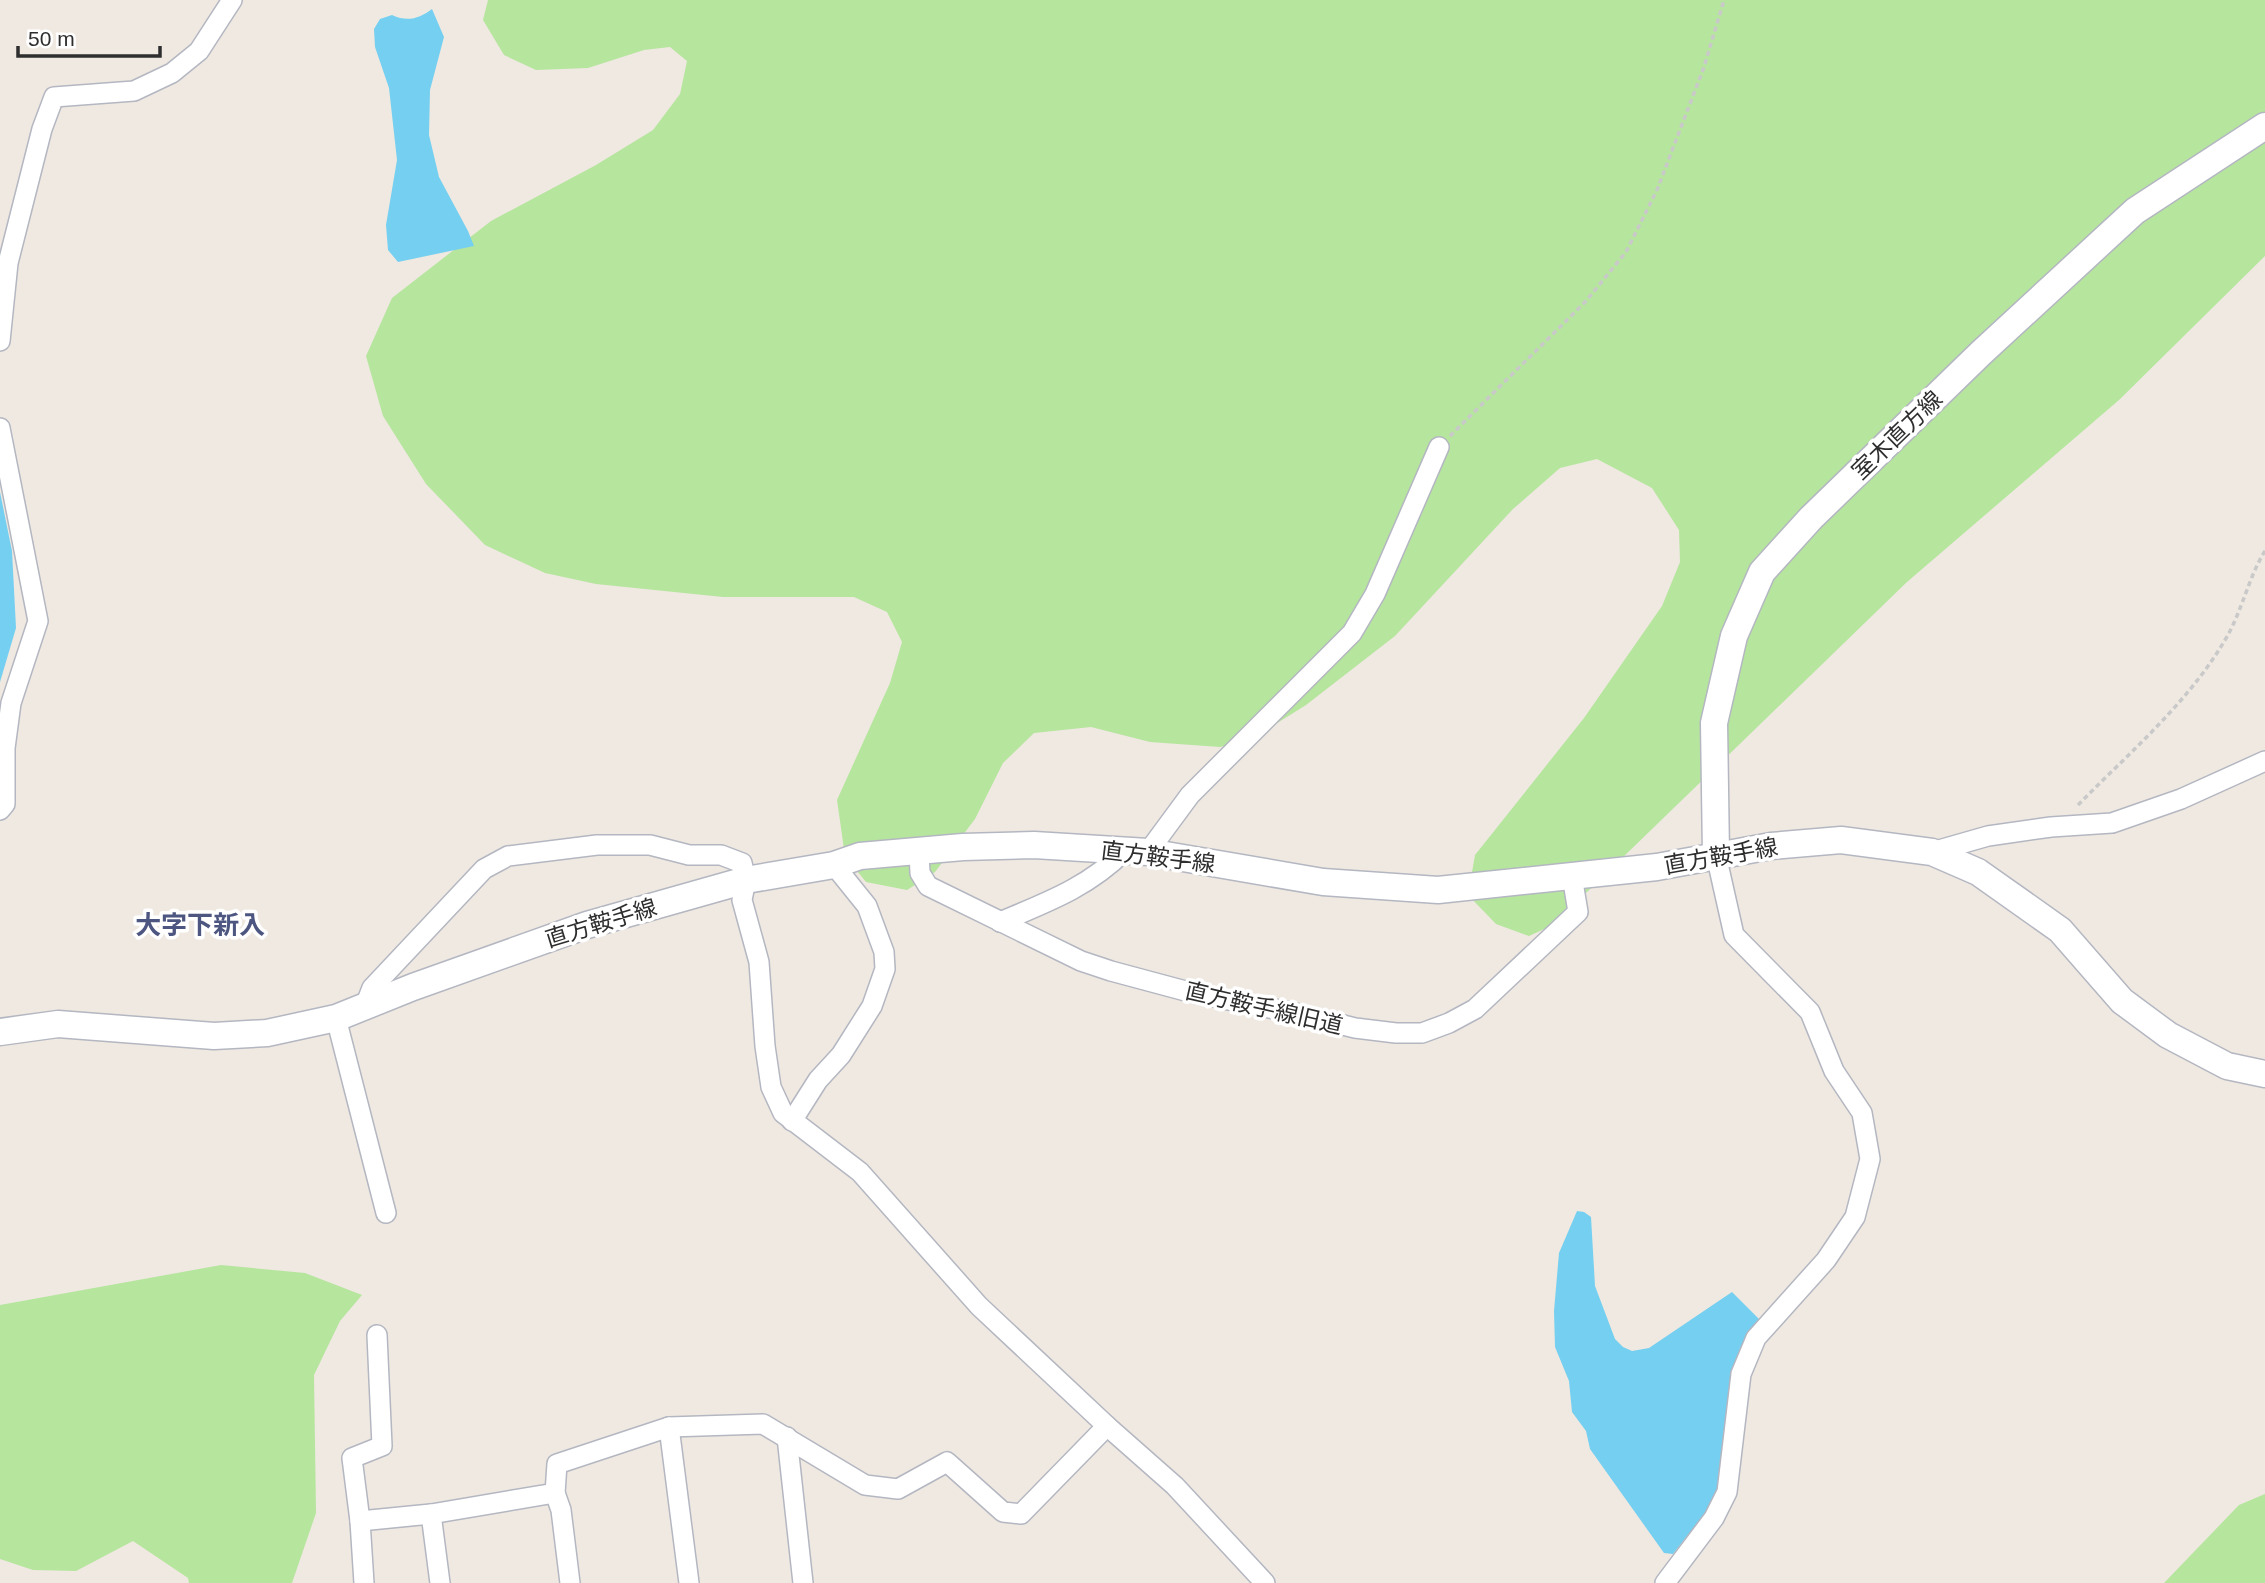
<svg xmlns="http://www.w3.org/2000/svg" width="2265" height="1583" font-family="Helvetica,'Noto Sans JP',sans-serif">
<rect width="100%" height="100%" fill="#efe9e1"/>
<g fill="#b6e59e">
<polygon points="488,0 2265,0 2265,256 2119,400 1907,582 1553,925 1529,936 1496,924 1468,895 1475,855 1584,718 1662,606 1680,562 1679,530 1652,488 1597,459 1560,468 1513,509 1395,636 1306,705 1250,740 1220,747 1150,742 1091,727 1034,733 1003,763 975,819 935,872 907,890 866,882 845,856 837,800 890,683 902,642 887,612 854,597 723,597 596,584 545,573 485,545 426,484 383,416 366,356 392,298 491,221 596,165 653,130 680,94 687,61 670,47 644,50 588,68 536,70 504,55 483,20"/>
<polygon points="221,1265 305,1273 362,1295 340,1321 314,1375 316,1513 292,1583 189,1583 188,1578 133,1541 76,1571 33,1570 0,1559 0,1305"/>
<polygon points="2265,1494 2265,1583 2164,1583 2239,1505"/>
</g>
<g fill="#75cff0">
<path d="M432 9 444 37 430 90 429 135 439 177 468 231 474 246 398 262 388 250 386 225 397 160 389 88 375 47 374 29 380 19 392 15C407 22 419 19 432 9Z"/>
<polygon points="0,492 12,551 16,628 0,682"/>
<polygon points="1577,1211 1584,1212 1591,1217 1595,1286 1615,1339 1623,1347 1632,1351 1649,1348 1732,1292 1759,1319 1739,1351 1718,1492 1706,1512 1673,1554 1664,1553 1590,1449 1586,1431 1572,1412 1569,1381 1555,1347 1554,1311 1559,1253"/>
</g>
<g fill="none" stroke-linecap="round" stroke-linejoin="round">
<defs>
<g id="minor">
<polyline points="0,341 8,263 42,129 54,97 134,91 172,73 199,51 232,0"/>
<polyline points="0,428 38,621 11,703 5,748 5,804 0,810"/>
<polyline points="919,852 920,873 928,886 1081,961 1111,971 1193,993 1295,1013 1355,1028 1396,1033 1422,1033 1449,1023 1475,1009 1578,912 1572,876"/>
<polyline points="1148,852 1190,795 1352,633 1375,594 1439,447"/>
<polyline points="1932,852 1988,836 2051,827 2112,823 2181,799 2265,761"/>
<path d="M1000 922C1045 903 1089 887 1124 851"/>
<polyline points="365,1006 372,988 484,869 508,856 597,845 650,845 689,855 721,855 742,863 746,880 742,900 759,962 765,1046 771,1087 783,1113 860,1172 979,1306 1107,1426 1175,1486 1265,1583"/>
<polyline points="336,1018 386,1213"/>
<polyline points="792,1121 818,1080 841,1055 872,1006 885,969 884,952 867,906 834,865"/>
<polyline points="669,1427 689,1583"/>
<polyline points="787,1437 803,1583"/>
<polyline points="555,1493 561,1510 570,1583"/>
<polyline points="360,1521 431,1514"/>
<polyline points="364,1583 360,1521 352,1458 382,1446 377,1335"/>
<polyline points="440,1583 431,1514 555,1493 557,1464 669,1427 763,1424 865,1485 898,1489 947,1462 1003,1512 1021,1514 1107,1426"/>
<polyline points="1665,1583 1714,1518 1727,1492 1741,1374 1756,1338 1826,1260 1855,1217 1870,1159 1862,1113 1834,1071 1810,1012 1734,935 1716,855"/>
</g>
<g id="secondary">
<polyline points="1716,855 1714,723 1734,636 1762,572 1811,518 1981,353 2135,211 2265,126"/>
<polyline points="0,1032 58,1024 214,1036 267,1033 336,1018 413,987 587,925 746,880 834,865 860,856 963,847 1034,845 1148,852 1323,882 1438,890 1657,867 1771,846 1841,840 1932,852 1978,872 2060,930 2122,1001 2168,1035 2227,1066 2265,1074"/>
</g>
</defs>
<use href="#minor" stroke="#b4b7c1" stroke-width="22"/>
<use href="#secondary" stroke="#b4b7c1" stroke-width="29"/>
<g stroke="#c9c9c9" stroke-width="3.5" stroke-dasharray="5 3.5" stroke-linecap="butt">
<polyline points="1450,436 1586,301 1626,252 1657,190 1704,67 1724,0"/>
<path d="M2078 805C2129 753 2188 703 2225 640 2242 612 2248 578 2265 551"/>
</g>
<use href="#minor" stroke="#fff" stroke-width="19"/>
<use href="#secondary" stroke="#fff" stroke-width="26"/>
</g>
<g text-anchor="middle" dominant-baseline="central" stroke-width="7" stroke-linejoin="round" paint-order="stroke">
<g font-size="23" fill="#2e2e2e" stroke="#fff">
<text transform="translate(1897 435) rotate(-44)">室木直方線</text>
<text transform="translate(1721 856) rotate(-10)">直方鞍手線</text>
<text transform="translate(1158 857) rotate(7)">直方鞍手線</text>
<text transform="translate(601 923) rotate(-17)">直方鞍手線</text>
<text transform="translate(1264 1008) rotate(13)">直方鞍手線旧道</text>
</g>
<g font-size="26" font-weight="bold" fill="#4d5680" stroke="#fff">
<text x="200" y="925">大字下新入</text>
</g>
</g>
<path d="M18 46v10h142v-10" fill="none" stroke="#2e2e2e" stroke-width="3.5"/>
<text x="28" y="46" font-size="21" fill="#2e2e2e" stroke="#ffffff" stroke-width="5" paint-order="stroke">50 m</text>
</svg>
